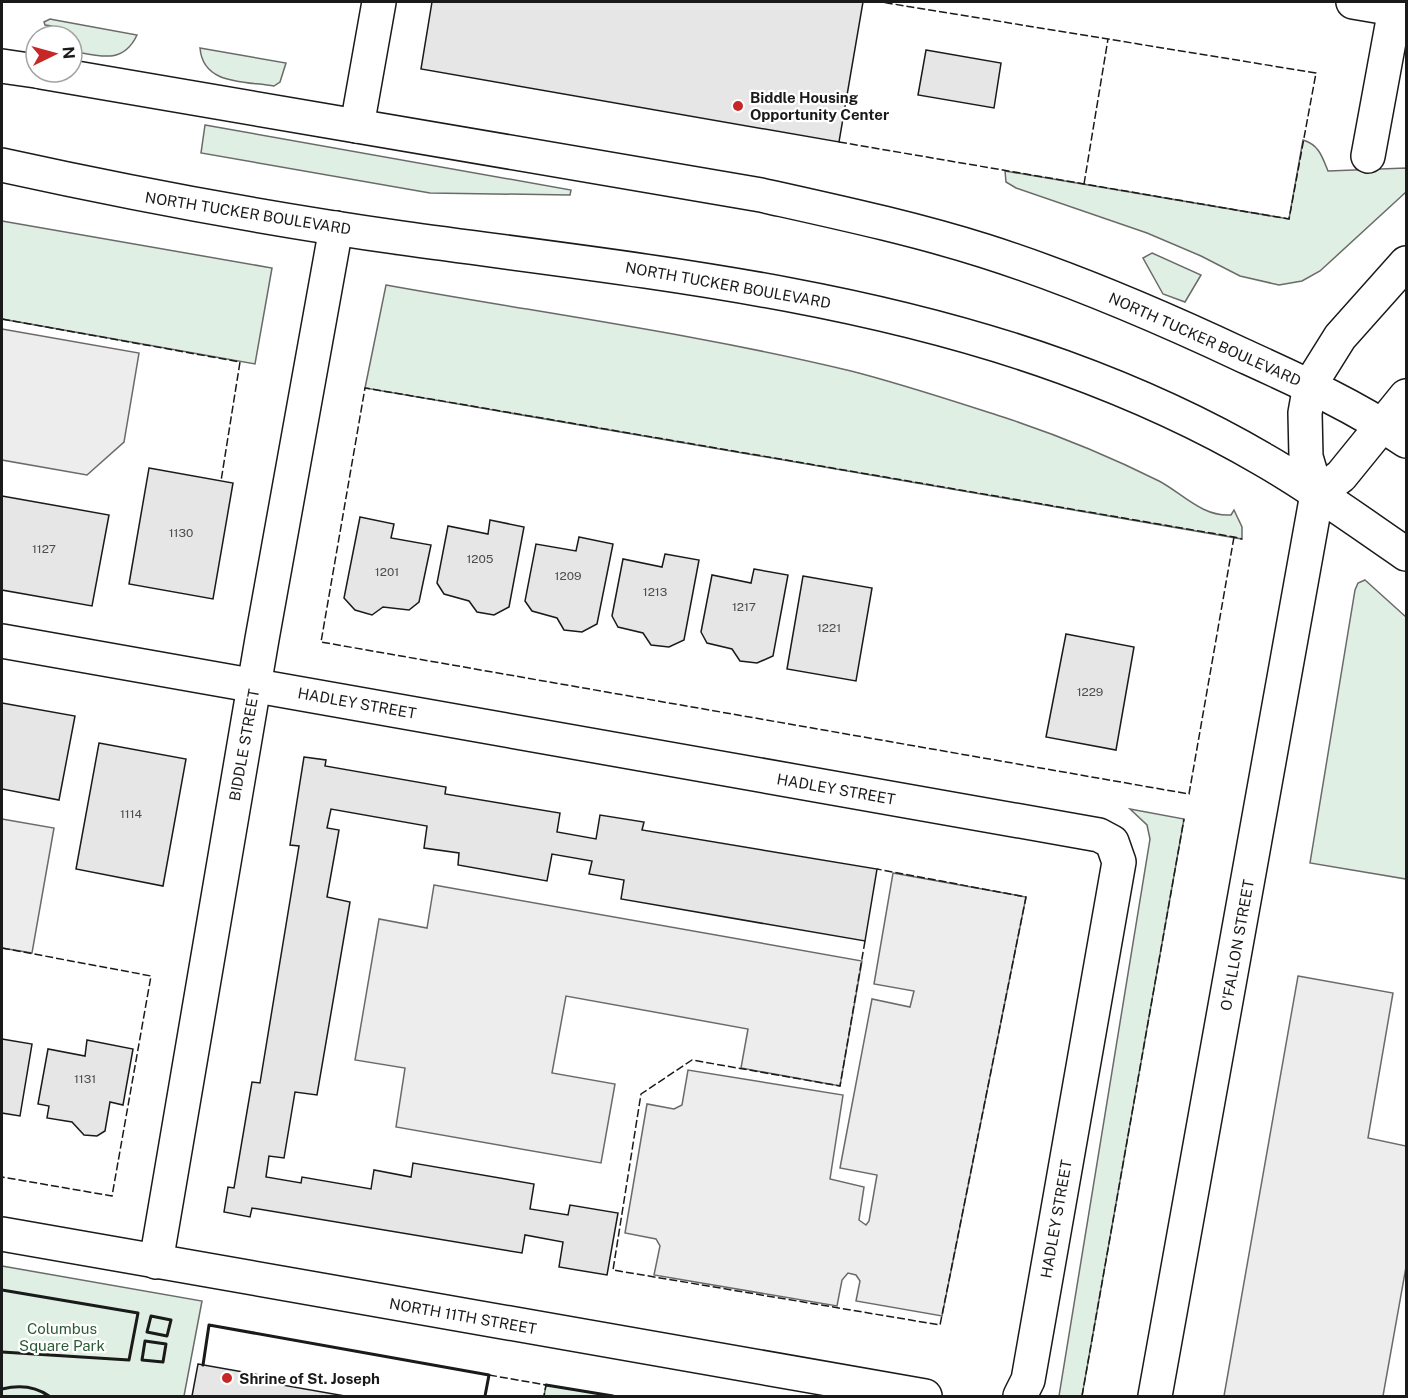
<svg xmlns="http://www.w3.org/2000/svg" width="1408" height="1398" font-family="'Public Sans',sans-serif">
<rect width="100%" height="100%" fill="#fff"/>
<g fill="#e0efe3" stroke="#6a6a6a" stroke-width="1.5">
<path d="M50 19 55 20 137 35C123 65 99 56 72 51V36H59L52 26 45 25 44 22Z"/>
<path d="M200 48 286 63 280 82 274 86C244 81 203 85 200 48Z"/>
<polygon points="205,125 571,190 570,195 430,193 201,153"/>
<path d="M1303 140C1319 145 1322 156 1328 171L1406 168V192L1320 271 1302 281 1279 285 1240 276 1201 256 1147 233 1016 188 1006 182 1005 171 1289 219Z"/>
<polygon points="2,221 272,268 255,364 2,319"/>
<polygon points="1152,253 1201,275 1185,302 1163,294 1143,258"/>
<path d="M386 285C541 313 698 334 851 371 902 384 953 401 1003 417 1055 434 1109 456 1159 481 1182 493 1202 517 1231 515L1234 510 1242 527V539L365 388Z"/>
<polygon points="1365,580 1406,617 1406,879 1310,863 1355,590 1358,583"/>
<polygon points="1130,809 1184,819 1082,1396 1059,1396 1150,839 1147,825"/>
<polygon points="2,1266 202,1301 184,1396 2,1396"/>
<polygon points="546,1385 613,1396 544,1396"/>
</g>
<g fill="#ededed" stroke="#6a6a6a" stroke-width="1.5">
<polygon points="2,329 139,353 124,442 87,475 2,460"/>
<polygon points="2,819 54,828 32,953 2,948"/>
<polygon points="893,873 1026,897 942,1316 856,1301 860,1281 856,1275 848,1273 842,1280 837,1306 654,1275 660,1246 656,1239 625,1233 647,1104 674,1109 682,1105 688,1070 843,1095 830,1179 864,1187 859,1220 866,1225 869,1221 877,1175 840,1168 872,999 910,1007 914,991 874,984"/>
<polygon points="434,885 862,961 840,1086 741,1068 748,1029 566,996 552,1073 615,1084 601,1163 396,1127 405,1068 355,1060 379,919 427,928"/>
<polygon points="1298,976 1393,993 1368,1138 1406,1146 1406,1267 1383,1396 1224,1396"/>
</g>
<g fill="#e6e6e6" stroke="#1a1a1a" stroke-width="1.5">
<polygon points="432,2 863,2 839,142 421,69"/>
<polygon points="926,50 1001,63 994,108 918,95"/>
<polygon points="149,468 233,483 213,599 129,584"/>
<polygon points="2,496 109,515 92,606 2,590"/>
<polygon points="360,517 394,524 391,538 431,545 419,602 409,610 383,607 372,615 355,610 344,598"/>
<polygon points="490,520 524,527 509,607 494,615 477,612 469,601 444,594 437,583 448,526 488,534"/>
<polygon points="579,537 613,544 597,624 582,632 564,630 557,618 532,611 525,601 536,544 576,551"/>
<polygon points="665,554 699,560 684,640 669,647 651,645 643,633 618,627 612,616 623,559 662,567"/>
<polygon points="754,569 788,575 773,656 757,663 740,661 732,649 707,643 701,632 712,575 751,583"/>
<polygon points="803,576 872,588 856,681 787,669"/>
<polygon points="1066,634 1134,647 1116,750 1046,737"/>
<polygon points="2,703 75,716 59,800 2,789"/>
<polygon points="99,743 186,759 163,886 76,869"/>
<polygon points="304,757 326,760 325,766 446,787 445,794 560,813 557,832 596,839 600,815 644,822 642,830 877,869 865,941 621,899 624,880 589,874 592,861 552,854 547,881 458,865 459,853 424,848 427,826 331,809 327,828 339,830 327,897 350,902 317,1095 295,1092 284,1158 269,1156 266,1177 301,1183 302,1177 371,1189 374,1170 411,1177 413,1163 534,1184 530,1209 568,1215 570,1205 618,1213 607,1275 559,1267 563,1242 525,1235 522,1253 252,1208 250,1217 224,1212 228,1187 234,1188 252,1082 260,1083 299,846 290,845"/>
<polygon points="2,1039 32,1044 20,1116 2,1113"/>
<polygon points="87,1040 133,1049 123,1105 110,1102 105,1131 97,1136 84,1135 72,1122 47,1118 49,1106 38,1104 48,1049 85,1056"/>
<polygon points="198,1364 260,1375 259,1381 345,1396 192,1396"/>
</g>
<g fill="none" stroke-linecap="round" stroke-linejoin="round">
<defs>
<g id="street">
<polyline points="1353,2 1406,11"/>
<polyline points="357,126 379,2"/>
<polyline points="1368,156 1395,9"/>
<polyline points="2,641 1099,835 1112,842 1119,862 1028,1380 1020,1396"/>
<polyline points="2,1234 925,1396"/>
<polyline points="156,1262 262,639 336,228"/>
<polyline points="1155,1396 1317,494"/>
</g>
<g id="primary">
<polyline points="2,66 36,71"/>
<path d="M41 72 761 195C837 212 912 228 985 251 1073 279 1159 316 1242 355 1299 381 1355 406 1406 441"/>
<path d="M2 165C134 194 268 219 402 238 624 269 850 290 1063 367 1132 392 1201 423 1264 460 1313 488 1359 522 1406 554"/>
<polyline points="1317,494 1306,457 1305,413 1310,385 1340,337 1406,263"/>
<polyline points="1317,494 1341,476 1406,396"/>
</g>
</defs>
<use href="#street" stroke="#1a1a1a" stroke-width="36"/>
<use href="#primary" stroke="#1a1a1a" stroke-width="36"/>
<use href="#street" stroke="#fff" stroke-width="33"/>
<use href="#primary" stroke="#fff" stroke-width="33"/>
<g stroke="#1a1a1a" stroke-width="1.5" stroke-dasharray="8 3" stroke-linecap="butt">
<polyline points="839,142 1289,219 1316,73 881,2"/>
<polyline points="1084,184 1108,39"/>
<polyline points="2,319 240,362 221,481"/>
<polyline points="1234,537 1189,794 321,642 365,388 460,404 1234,537 1242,539"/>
<polyline points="865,941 840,1086 692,1060 641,1094 613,1270 940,1325 1026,897 877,869"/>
<polyline points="2,948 151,976 112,1196 2,1177"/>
<polyline points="489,1375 546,1385 544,1396"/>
<polyline points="1082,1396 1184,819"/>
</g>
<g stroke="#1a1a1a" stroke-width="3">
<polyline points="2,1290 138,1313 129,1360 2,1352"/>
<polygon points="151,1316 171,1320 167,1336 147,1332"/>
<polygon points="145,1341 166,1344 163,1362 142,1360"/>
<polyline points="203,1365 209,1325 489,1375 485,1396"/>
<polyline points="546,1385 613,1396"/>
<path d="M2 1389C18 1385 35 1386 49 1396"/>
</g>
</g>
<g fill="#c62828" stroke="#fff" stroke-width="2">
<circle cx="738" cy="106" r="6"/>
<circle cx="227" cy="1378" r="6"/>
</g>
<g text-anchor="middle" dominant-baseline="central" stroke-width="4.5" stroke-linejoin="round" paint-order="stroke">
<g font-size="12" fill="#4d4d4d">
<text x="181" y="533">1130</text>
<text x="44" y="549">1127</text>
<text x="480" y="559">1205</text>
<text x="387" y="572">1201</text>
<text x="568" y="576">1209</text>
<text x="655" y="592">1213</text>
<text x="744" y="607">1217</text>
<text x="829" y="628">1221</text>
<text x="1090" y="692">1229</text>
<text x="131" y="814">1114</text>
<text x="85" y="1079">1131</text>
</g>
<g font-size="15" font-weight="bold" fill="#1a1a1a" stroke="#fff" text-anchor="start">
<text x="750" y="97">Biddle Housing<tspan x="750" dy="17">Opportunity Center</tspan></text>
<text x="239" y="1378">Shrine of St. Joseph</text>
</g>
<g font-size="15" fill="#1a1a1a" stroke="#fff">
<text transform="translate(248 213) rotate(9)">NORTH TUCKER BOULEVARD</text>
<text transform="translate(728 285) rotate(10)">NORTH TUCKER BOULEVARD</text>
<text transform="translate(1205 339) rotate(24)">NORTH TUCKER BOULEVARD</text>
<text transform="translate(357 703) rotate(10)">HADLEY STREET</text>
<text transform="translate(244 745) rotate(-80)">BIDDLE STREET</text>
<text transform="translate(836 789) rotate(10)">HADLEY STREET</text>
<text transform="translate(1237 945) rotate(-80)">O'FALLON STREET</text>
<text transform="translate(1056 1219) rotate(-80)">HADLEY STREET</text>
<text transform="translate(463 1316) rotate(10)">NORTH 11TH STREET</text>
</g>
<g font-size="15" fill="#2b5a34" stroke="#fff">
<text x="62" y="1328">Columbus<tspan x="62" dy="17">Square Park</tspan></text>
</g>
</g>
<rect width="1408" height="1398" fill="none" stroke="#1a1a1a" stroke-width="6"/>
<g transform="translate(54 54) rotate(85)"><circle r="28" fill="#ffffff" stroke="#a3a3a3" stroke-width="1.5"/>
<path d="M0-4.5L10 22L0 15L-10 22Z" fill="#c62828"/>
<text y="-9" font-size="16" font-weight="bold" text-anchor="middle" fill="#1a1a1a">N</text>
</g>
</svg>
